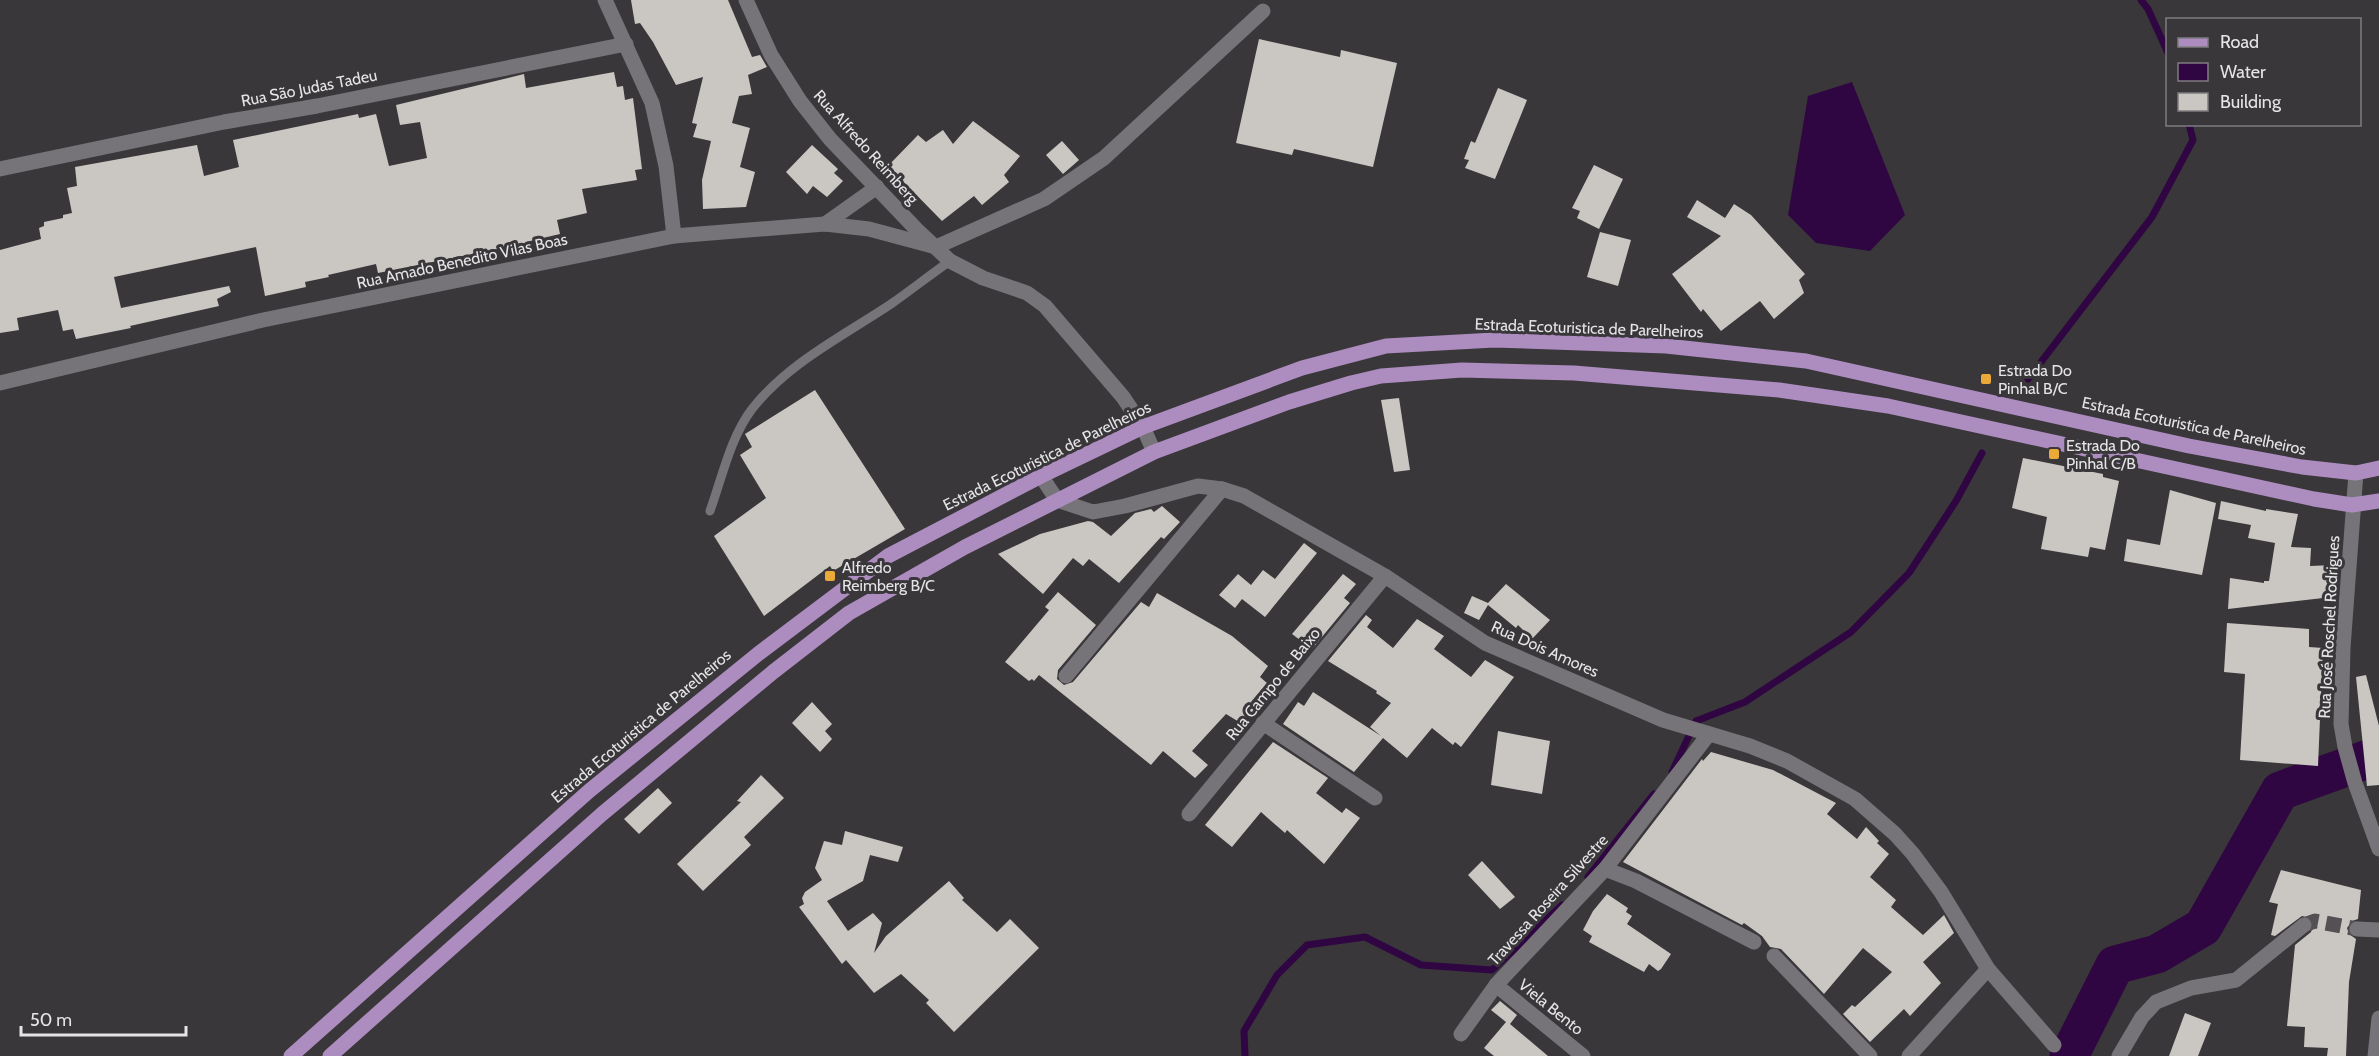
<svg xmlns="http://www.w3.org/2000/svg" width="2379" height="1056" font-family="Cabin,sans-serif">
<rect width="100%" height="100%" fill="#39373a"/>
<polygon fill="#300642" points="1852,82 1905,215 1870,251 1816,243 1788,215 1808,96"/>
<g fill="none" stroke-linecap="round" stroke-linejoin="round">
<g stroke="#300642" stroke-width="7">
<polyline points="2141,0 2148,9 2168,53"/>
<polyline points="2028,379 2152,217 2193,140 2189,124"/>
<polyline points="1672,772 1696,721 1745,702 1851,632 1909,573 1956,501 1982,453"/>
<polyline points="1588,877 1654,794"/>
<polyline points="1245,1056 1244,1031 1277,975 1307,945 1365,937 1421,965 1492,970 1562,905"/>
</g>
<polyline stroke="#300642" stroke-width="39" points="2069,1056 2115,965 2157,954 2203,927 2280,791 2379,755"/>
</g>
<g fill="#cac7c3">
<polygon points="631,0 728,0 752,57 760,55 767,67 748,75 752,94 739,96 732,123 750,128 740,167 755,172 746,207 703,209 702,180 711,141 693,137 697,124 692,123 703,77 676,85 653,42 640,23 635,24"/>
<polygon points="1259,39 1340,57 1341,50 1397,63 1373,167 1294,149 1292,155 1236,143"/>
<polygon points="614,72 617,87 623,86 625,100 633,98 642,169 635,170 637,180 582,189 587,213 557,220 560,234 526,242 528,253 504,258 502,248 378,273 376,264 328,275 329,277 305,282 306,287 265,296 256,247 114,277 121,308 229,286 231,292 217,299 219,306 130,326 131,328 76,339 73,329 63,331 58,310 17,318 19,330 0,333 0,250 41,239 39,228 44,226 44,222 63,218 63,215 72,213 67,188 77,186 75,167 197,145 204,176 239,167 233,140 358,114 359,118 376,114 389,166 427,158 420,122 400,125 396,105 524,74 526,88"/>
<polygon points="1498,88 1527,100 1495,179 1465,168 1469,160 1464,159 1471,141 1475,143"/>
<polygon points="973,121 1020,156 1004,175 1009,182 982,205 974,196 942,221 888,166 918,135 926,142 943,130 953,144"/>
<polygon points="1062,141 1079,160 1063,174 1046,155"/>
<polygon points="812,145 838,169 834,173 843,181 827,197 813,186 807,194 786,172"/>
<polygon points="1594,165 1623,179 1599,229 1577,218 1580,211 1572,208"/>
<polygon points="1697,200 1725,218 1734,204 1751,215 1805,274 1799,280 1804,293 1774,319 1760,301 1721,331 1703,309 1701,312 1672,274 1721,236 1687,217"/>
<polygon points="1600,232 1631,240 1618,286 1587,277"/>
<polygon points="815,390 905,529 833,571 830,566 764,616 714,536 766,498 740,455 752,447 745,434"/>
<polygon points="1399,398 1410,470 1394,472 1381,400"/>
<polygon points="2023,458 2103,474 2103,477 2119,481 2105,550 2090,547 2088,557 2041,549 2047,517 2012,508"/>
<polygon points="2170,490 2216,503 2202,575 2124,561 2127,539 2160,545"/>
<polygon points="2221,501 2266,511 2266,509 2298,514 2291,547 2311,548 2310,566 2334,565 2332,597 2228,609 2230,578 2264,583 2264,581 2269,581 2275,543 2248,538 2251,525 2218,519"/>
<polygon points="1162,506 1180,522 1164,539 1161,537 1119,583 1089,559 1083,566 1073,558 1043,594 998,554 1040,534 1088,521 1093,522 1111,536 1135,513 1151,509 1154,512"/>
<polygon points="1304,543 1317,553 1265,617 1242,599 1235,608 1219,595 1238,574 1251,585 1263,570 1275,579"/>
<polygon points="1343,574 1356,584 1344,598 1350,603 1312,649 1292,634"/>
<polygon points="1506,584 1550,620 1532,639 1518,625 1516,628 1488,605 1479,620 1464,613 1472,596 1488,603"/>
<polygon points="1058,592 1096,625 1058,670 1057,679 1064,685 1073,682 1141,602 1149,607 1157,593 1232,636 1268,666 1260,677 1267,683 1251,702 1258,707 1244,725 1226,714 1192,751 1208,765 1195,778 1163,751 1151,765 1039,675 1034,681 1032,679 1029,681 1005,662 1049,610 1045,607"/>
<polygon points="1366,615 1372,620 1367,627 1393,648 1417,619 1444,636 1434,649 1471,677 1485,660 1514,677 1461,747 1455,742 1453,745 1432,728 1407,758 1383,738 1354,772 1283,724 1298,702 1304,706 1313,692 1381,736 1370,727 1391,703 1376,693 1377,691 1328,661"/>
<polygon points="2227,623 2309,629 2309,647 2323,648 2318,766 2240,760 2245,674 2224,672"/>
<polygon points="2366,675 2379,726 2379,785 2367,786 2356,677"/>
<polygon points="812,702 832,724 825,731 832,739 820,752 792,723"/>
<polygon points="1498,731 1550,741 1542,794 1491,785"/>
<polygon points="1273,742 1328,778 1316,793 1342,813 1346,808 1360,818 1324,864 1287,830 1285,833 1261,812 1232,847 1205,825"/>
<polygon points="1711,752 1773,770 1836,803 1827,814 1857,839 1866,827 1879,841 1877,843 1889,854 1870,877 1896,900 1891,907 1923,935 1944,915 1954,933 1923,962 1941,983 1910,1016 1904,1009 1870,1042 1843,1014 1852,1005 1855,1007 1892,972 1863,948 1824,994 1781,949 1770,947 1762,936 1744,923 1742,925 1623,862 1702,759 1703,761"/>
<polygon points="761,775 784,798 744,837 751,845 703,891 677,864 741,802 737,801"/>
<polygon points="658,788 672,803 639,834 624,819"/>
<polygon points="845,831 903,847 898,862 870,855 863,881 827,901 848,931 873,913 882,923 874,953 886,936 949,881 964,898 962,900 997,932 1010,919 1039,948 954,1032 926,1003 929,1000 901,974 874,993 846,960 842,964 799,907 804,904 802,898 805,892 822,880 815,868 824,841 842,845"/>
<polygon points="1482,861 1515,897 1500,909 1468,875"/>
<polygon points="2281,870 2361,890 2358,919 2352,921 2347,928 2349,934 2356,939 2349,982 2346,1056 2327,1056 2328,1048 2304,1047 2305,1027 2287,1026 2295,945 2311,932 2314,924 2311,918 2302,916 2275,936 2271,935 2278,904 2269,902"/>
<polygon points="1607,894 1628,908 1626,912 1632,916 1627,924 1671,954 1661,969 1658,971 1649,964 1644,972 1589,942 1592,936 1583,930 1593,911"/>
<polygon points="1500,1001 1517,1015 1510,1024 1548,1056 1494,1056 1484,1048 1506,1022 1491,1010"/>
<polygon points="2185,1013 2211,1023 2198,1056 2169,1056"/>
</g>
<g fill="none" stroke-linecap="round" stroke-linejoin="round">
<polyline stroke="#535154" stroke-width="15" stroke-dasharray="15 8" stroke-linecap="butt" points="2304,925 2315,921 2357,929"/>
<path stroke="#767478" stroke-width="9" d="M710 511C722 478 730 438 752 409 788 363 843 336 891 304 911 290 930 275 950 261"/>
<g stroke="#767478" stroke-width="15">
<polyline points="605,0 652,103 666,166 674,236"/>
<polyline points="746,0 771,55 800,101 830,139 917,230 950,261 983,278 1027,293 1045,306 1123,397 1143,427 1154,452"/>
<polyline points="0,169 224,122 317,106 626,44"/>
<polyline points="825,224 877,187"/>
<polyline points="936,247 1044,199 1104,158 1263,11"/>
<polyline points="0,383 263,320 674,236 825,224 869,229 936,247"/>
<polyline points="2356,473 2343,648 2341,724 2345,747 2355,783 2379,849"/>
<polyline points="1041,476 1057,500 1093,512 1125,506 1198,486 1222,489 1244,496 1385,576 1485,643 1663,720 1750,746 1787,761 1855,799 1895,834 1913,854 1941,892 1988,969 2054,1045"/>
<polyline points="1066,676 1222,489"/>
<polyline points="1263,723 1375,798"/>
<polyline points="1189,814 1385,576"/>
<polyline points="1605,869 1636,881 1754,942"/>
<polyline points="2357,929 2379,930"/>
<polyline points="1774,956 1870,1056"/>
<polyline points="1496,985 1583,1056"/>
<polyline points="1461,1034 1496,985 1605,869 1709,734"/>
<polyline points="1909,1056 1988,969"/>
<polyline points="2119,1056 2142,1017 2156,1002 2191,988 2236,980 2304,925"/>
<polyline points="2375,1056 2379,1018"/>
</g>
<g stroke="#ad8cc0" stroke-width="15">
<polyline points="291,1056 589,791 758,654 888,556 1041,476 1143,427 1302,368 1386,346 1494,340 1666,346 1806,361 2189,446 2302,467 2356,473 2379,468"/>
<polyline points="330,1056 602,814 773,672 849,613 965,547 1154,452 1289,402 1351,383 1381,376 1462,370 1574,373 1779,390 1888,406 2314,499 2352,505 2379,501"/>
</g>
</g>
<g fill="#eba93a" stroke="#39373a" stroke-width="2">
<rect x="1980" y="373" width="12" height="12" rx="3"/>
<rect x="2048" y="448" width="12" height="12" rx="3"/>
<rect x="824" y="570" width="12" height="12" rx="3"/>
</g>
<g text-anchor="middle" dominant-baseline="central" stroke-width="6" stroke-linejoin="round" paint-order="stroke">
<g font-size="16" fill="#e5e4e6" stroke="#39373a">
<text transform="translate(309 88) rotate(-11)">Rua São Judas Tadeu</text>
<text transform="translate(866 147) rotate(48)">Rua Alfredo Reimberg</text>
<text transform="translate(462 261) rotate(-12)">Rua Amado Benedito Vilas Boas</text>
<text transform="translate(1589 328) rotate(2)">Estrada Ecoturistica de Parelheiros</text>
<text transform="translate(2194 426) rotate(12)">Estrada Ecoturistica de Parelheiros</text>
<text transform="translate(1047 456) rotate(-26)">Estrada Ecoturistica de Parelheiros</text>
<text transform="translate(2329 627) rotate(-87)">Rua José Roschel Rodrigues</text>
<text transform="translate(1545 649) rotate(24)">Rua Dois Amores</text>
<text transform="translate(1273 684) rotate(-51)">Rua Campo de Baixo</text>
<text transform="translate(641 726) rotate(-40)">Estrada Ecoturistica de Parelheiros</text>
<text transform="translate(1548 900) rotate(-48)">Travessa Roseira Silvestre</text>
<text transform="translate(1551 1007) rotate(39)">Viela Bento</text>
</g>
<g font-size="16" fill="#e5e4e6" stroke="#39373a" text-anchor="start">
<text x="1998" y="370">Estrada Do<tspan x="1998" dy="18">Pinhal B/C</tspan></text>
<text x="2066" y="445">Estrada Do<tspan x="2066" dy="18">Pinhal C/B</tspan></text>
<text x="842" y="567">Alfredo<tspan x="842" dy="18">Reimberg B/C</tspan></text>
</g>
</g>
<rect x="2166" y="18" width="195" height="108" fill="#39373a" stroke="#7e7c7f" stroke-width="1.5"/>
<rect x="2178" y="38" width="30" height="9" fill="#ad8cc0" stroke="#7e7c7f" stroke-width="1.5"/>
<text x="2220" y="48" font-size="18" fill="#e5e4e6">Road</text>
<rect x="2178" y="63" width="30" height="18" fill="#300642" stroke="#7e7c7f" stroke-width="1.5"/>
<text x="2220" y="78" font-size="18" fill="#e5e4e6">Water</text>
<rect x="2178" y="93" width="30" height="18" fill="#cac7c3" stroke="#7e7c7f" stroke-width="1.5"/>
<text x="2220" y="108" font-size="18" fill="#e5e4e6">Building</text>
<path d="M21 1026v9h165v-9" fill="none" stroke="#e5e4e6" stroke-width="3"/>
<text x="30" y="1026" font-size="18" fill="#e5e4e6" stroke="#39373a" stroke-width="4.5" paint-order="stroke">50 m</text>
</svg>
